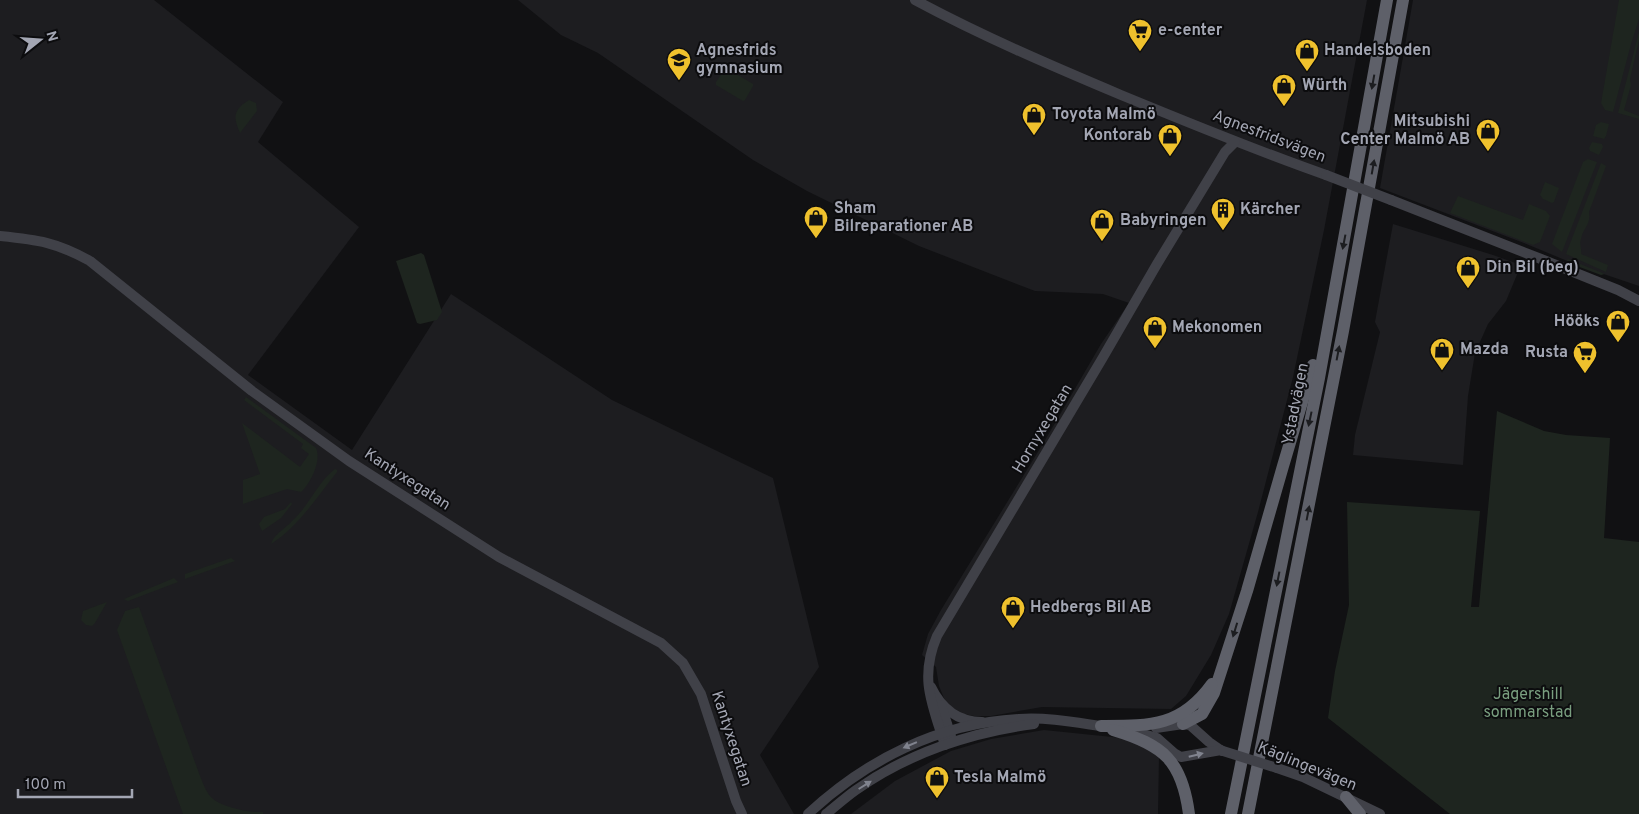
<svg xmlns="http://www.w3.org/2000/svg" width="1639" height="814" font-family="Overpass,sans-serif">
<rect width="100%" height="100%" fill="#111113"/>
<g fill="#1d1d20">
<polygon points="0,0 154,0 283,102 258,142 359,227 248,375 352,450 451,294 612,400 773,478 819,667 760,755 794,814 0,814"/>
<polygon points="518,0 1367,0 1324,230 1293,377 1258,512 1229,614 1211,655 1186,696 1171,709 1042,707 991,716 974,716 964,714 953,708 946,703 939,686 936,667 922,655 928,634 941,610 1044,442 1101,344 1129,303 1103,294 1035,291 919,246 807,191 753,160 598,53 561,35"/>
<polygon points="1413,0 1639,0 1639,286 1577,265 1524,243 1380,188"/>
<polygon points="1393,224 1493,255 1521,265 1506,301 1488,324 1475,353 1468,396 1463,465 1353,455 1355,435 1380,332 1375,322"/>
<polygon points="1044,730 1122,738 1143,744 1159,755 1158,814 851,814 895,781 951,751 991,739"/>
</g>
<g fill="#1e251f">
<polygon points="1619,0 1639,0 1639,19 1631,44 1613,112 1605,110 1601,103"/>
<polygon points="1639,32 1639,40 1630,79 1631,85 1624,110 1639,116 1639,119 1618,113"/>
<polygon points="726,68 753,84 753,86 745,100 743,101 716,85 716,82"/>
<path d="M249 100 256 103 257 111 240 133C233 117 233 110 249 100Z"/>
<polygon points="1601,122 1609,124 1606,136 1604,139 1593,136 1596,125"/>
<polygon points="1592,142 1602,144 1603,147 1599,155 1590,151 1589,148"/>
<polygon points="1588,159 1597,162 1562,252 1552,244 1583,162"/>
<path d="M1601 163 1606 166 1589 212C1591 225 1583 228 1581 239 1579 244 1582 249 1581 254L1608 265 1606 272 1566 254Z"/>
<polygon points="1545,182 1559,188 1554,202 1552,203 1543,199 1540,195"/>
<polygon points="1458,196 1523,220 1529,204 1546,211 1550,216 1540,242 1533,245 1450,213"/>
<polygon points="421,253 424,255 442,312 437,320 420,324 417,323 396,261"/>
<polygon points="1568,259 1605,274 1601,275 1566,262"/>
<path d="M246 397 316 448C322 461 310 484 301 492L287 489 243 504V480L260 474 242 423 300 467 309 454 301 448 303 444 244 400Z"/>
<polygon points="1497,411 1544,431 1566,435 1610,438 1604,538 1639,542 1639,814 1450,814 1328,718 1335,671 1349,605 1347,502 1480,511 1471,607 1479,607"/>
<path d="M335 469 337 470V472C316 498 299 526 271 544 274 534 285 529 292 521 309 506 317 483 335 469Z"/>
<polygon points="291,502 292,504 281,518 262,531 259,524 264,517 285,509"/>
<polygon points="231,558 235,561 185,579 185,574"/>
<polygon points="174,578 178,582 128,601 124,599"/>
<polygon points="107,602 95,623 92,626 86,625 81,620 83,611"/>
<path d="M139 607 200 776C203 783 206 792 211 797 220 807 250 813 263 812V814H183L117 630 125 611Z"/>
</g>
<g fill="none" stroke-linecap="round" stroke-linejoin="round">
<g stroke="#404148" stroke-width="10">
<path d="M915 0C982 36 1052 66 1121 95 1189 123 1257 151 1326 175"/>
<polyline points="1391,200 1541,259 1618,290 1639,301"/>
<path d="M0 236C38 240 56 242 90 261L252 391 349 461 499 557 661 643 683 663 701 694 736 801 742 814"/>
<path d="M931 687C941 708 958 722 982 722"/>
<polyline points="941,705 951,736"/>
<polyline points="1156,728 1183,724 1190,725 1209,742 1222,751"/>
<polyline points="1126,729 1157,738 1174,753 1181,757 1221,750"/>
<path d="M945 745C932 704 919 678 937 636L1102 359 1157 264 1225 152 1235 142"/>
<polyline points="1277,768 1303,777 1380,814"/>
<path d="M808 814C866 760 939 723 1019 719 1049 717 1078 723 1107 727"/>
<path d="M826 814C836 806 846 797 856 790 908 753 972 732 1034 724"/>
</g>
<g stroke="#5e6069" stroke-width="12">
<polyline points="1183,724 1202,714 1214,693 1247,591 1283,466 1313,365"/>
<path d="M1101 726C1150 726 1181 727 1212 684"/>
<path d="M1113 730C1164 745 1182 761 1189 814"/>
<polyline points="1346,797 1360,814"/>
<polyline points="1231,814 1319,378 1387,0"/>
<polyline points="1248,814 1343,331 1403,0"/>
</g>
<g stroke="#404148" stroke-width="10">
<polyline points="1326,175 1391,200"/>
<polyline points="1223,751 1277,768"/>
</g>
</g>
<defs><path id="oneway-solid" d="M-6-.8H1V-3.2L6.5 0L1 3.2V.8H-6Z" transform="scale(1.25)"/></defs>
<g fill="#1c1d20">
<use href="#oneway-solid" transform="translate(1373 82) rotate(100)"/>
<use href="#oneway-solid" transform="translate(1373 167) rotate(-80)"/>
<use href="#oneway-solid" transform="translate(1344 242) rotate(101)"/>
<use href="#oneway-solid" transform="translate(1338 353) rotate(-79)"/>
<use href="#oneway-solid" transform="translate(1310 419) rotate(102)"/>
<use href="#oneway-solid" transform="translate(1308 513) rotate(-79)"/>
<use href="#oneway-solid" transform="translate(1278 579) rotate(101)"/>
<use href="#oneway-solid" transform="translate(1235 630) rotate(107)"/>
</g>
<g fill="#80838e">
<use href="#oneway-solid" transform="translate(910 745) rotate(157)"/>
<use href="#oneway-solid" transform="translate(1196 755) rotate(-14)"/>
<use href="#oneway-solid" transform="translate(865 785) rotate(-32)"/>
</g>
<defs>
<symbol id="supermarket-pin" viewBox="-11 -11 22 30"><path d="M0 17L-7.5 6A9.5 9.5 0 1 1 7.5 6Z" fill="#efc12d" stroke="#0c0c0e"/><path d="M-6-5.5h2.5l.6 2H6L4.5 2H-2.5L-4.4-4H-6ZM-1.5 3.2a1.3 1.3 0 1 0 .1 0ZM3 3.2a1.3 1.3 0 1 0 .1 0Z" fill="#111"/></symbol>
<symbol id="shop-pin" viewBox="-11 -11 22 30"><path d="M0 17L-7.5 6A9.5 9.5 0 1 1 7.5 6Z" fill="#efc12d" stroke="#0c0c0e"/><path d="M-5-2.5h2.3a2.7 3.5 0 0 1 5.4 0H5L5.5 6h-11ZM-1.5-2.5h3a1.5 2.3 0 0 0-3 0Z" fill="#111"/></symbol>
<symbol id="school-pin" viewBox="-11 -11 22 30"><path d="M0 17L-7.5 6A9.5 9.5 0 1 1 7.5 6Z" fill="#efc12d" stroke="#0c0c0e"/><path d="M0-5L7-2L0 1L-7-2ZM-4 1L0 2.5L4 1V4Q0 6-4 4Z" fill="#111"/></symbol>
<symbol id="building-pin" viewBox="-11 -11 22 30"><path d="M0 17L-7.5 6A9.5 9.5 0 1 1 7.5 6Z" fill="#efc12d" stroke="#0c0c0e"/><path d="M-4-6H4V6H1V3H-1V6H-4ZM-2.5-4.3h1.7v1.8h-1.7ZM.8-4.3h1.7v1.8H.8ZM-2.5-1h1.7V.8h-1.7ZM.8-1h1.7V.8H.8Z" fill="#111"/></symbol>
</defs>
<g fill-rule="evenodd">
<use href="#supermarket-pin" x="1126" y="17" width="28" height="38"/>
<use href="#shop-pin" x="1293" y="37" width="28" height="38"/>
<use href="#school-pin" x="665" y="46" width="28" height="38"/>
<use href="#shop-pin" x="1270" y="72" width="28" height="38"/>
<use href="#shop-pin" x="1020" y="101" width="28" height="38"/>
<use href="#shop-pin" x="1474" y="117" width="28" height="38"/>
<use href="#shop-pin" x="1156" y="122" width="28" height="38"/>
<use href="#building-pin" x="1209" y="196" width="28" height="38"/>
<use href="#shop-pin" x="802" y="204" width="28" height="38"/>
<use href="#shop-pin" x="1088" y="207" width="28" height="38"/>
<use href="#shop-pin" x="1454" y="254" width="28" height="38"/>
<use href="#shop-pin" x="1604" y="308" width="28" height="38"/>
<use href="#shop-pin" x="1141" y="314" width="28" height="38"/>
<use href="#shop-pin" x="1428" y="336" width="28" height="38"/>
<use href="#supermarket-pin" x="1571" y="339" width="28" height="38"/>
<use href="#shop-pin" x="999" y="594" width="28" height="38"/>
<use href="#shop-pin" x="923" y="764" width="28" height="38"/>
</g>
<g text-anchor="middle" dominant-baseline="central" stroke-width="4" stroke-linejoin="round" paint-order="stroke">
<g font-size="16" font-weight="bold" fill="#a3a6b3" stroke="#0c0c0e" text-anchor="start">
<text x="1158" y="31">e-center</text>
<text x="696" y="51">Agnesfrids<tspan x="696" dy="18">gymnasium</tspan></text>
<text x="1324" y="51">Handelsboden</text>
<text x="1302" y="86">Würth</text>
<text x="1052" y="115">Toyota Malmö</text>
<text x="1470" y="122" text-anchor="end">Mitsubishi<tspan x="1470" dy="18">Center Malmö AB</tspan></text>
<text x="1152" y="136" text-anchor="end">Kontorab</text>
<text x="834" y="209">Sham<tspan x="834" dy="18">Bilreparationer AB</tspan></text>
<text x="1240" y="210">Kärcher</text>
<text x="1120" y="221">Babyringen</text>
<text x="1486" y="268">Din Bil (beg)</text>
<text x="1600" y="322" text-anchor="end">Hööks</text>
<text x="1172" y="328">Mekonomen</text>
<text x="1460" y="350">Mazda</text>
<text x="1568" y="353" text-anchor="end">Rusta</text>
<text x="1030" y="608">Hedbergs Bil AB</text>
<text x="954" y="778">Tesla Malmö</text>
</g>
<g font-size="16" fill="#a3a6b3" stroke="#0c0c0e">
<text transform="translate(1269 137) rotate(21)">Agnesfridsvägen</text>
<text transform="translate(1296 404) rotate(-79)">Ystadvägen</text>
<text transform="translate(1043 429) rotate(-59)">Hornyxegatan</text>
<text transform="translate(407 480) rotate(33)">Kantyxegatan</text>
<text transform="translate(731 739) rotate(72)">Kantyxegatan</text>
<text transform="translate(1307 767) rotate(22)">Käglingevägen</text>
</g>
<g font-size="16" fill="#799e7f" stroke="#0c0c0e">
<text x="1528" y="695">Jägershill<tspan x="1528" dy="18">sommarstad</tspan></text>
</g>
</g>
<g transform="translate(40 40) rotate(73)" stroke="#0c0c0e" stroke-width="4" paint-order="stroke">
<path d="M0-4L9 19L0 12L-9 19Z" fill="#a3a6b3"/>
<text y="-8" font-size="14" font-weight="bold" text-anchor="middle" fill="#a3a6b3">N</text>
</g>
<path d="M18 789v8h114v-8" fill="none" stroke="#a3a6b3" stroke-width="2.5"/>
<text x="25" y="789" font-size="15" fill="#a3a6b3" stroke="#0c0c0e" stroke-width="4" paint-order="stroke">100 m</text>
</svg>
